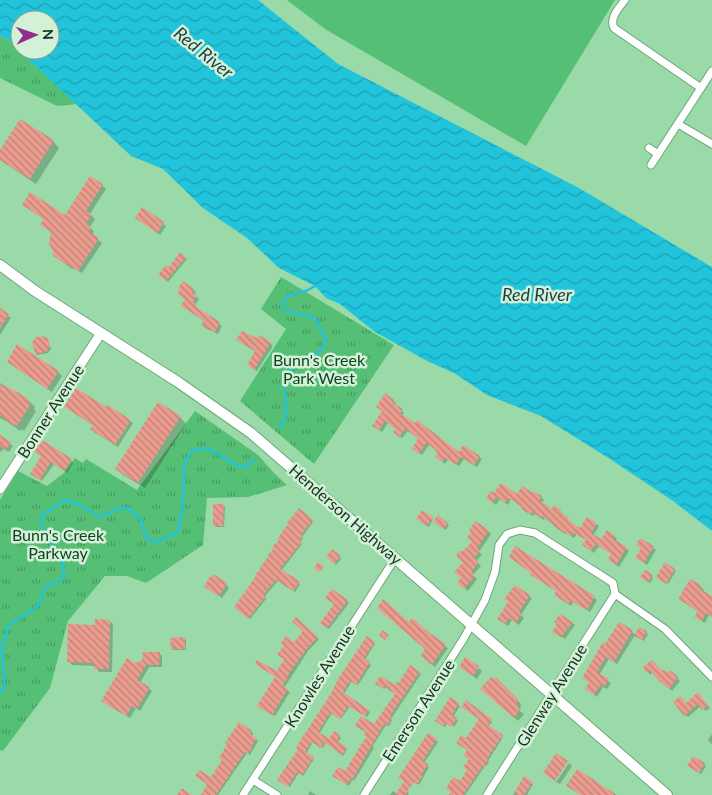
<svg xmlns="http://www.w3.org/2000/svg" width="712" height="795" font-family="Lato,sans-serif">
<defs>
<pattern id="park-tufts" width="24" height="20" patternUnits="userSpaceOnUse" patternTransform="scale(1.25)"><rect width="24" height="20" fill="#55bf75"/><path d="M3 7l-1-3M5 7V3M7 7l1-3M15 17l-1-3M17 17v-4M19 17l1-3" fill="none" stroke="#459c5f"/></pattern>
<pattern id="water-waves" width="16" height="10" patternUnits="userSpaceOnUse" patternTransform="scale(1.25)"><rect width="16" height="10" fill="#22c4dc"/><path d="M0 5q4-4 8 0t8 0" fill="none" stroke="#1da0b2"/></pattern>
<pattern id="building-back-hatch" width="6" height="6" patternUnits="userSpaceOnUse" patternTransform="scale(1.25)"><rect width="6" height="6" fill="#ea9d8f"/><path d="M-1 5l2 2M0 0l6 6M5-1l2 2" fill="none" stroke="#bd8174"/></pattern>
</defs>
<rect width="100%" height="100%" fill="#99daa8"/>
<polygon fill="#55bf75" points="287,0 615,0 526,146 325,29"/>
<g fill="url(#park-tufts)">
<polygon points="0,35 8,40 77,104 57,106 0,78"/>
<polygon points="281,277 394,345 314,464 240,401 286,329 261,309"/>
<polygon points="195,411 258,455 274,473 287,485 248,497 207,498 203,545 146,583 127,576 105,576 68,621 50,688 3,751 0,750 0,500 18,471 47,486 65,472 75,458 83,463 86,459 137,490"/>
</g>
<path fill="url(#water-waves)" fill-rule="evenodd" d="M0 0H258L338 64 577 187 712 267V531L673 501 610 459 541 416 487 395 454 373 427 361 375 332 340 304 326 298 315 286 279 268 247 238 203 208 163 169 131 156 8 40 0 35ZM20 20H50V50H20Z"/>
<g fill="#0003">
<polygon points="20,120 53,141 59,148 36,184 0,160 0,152"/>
<polygon points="102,185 106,189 90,214 95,219 90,227 94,232 92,235 102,243 82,273 73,268 72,269 54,256 52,233 42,225 45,220 23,205 66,216"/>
<polygon points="143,209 166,226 160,235 140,220"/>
<polygon points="181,254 187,259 168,282 160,275 169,269"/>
<polygon points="183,283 196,292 194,295 199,299 195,305 197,308 222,326 218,334 205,328 203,326 204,321 182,306 187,300"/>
<polygon points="0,310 11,318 0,335"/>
<polygon points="48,340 51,349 48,353 37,355 36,354"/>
<polygon points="257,340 270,343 273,346 257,371 251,368 256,352 241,343"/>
<polygon points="12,365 58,372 62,376 52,392"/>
<polygon points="0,383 29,401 35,407 34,409 36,411 24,431 21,429 20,431 8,422 0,418"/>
<polygon points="385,395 394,401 396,404 395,406 404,413 402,416 459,453 479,457 482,459 477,467 464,459 459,466 448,459 445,464 439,459 438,450 429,445 422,455 416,451 420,439 408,431 402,438 397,435 397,429 388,423 382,432 376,428 383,411"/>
<polygon points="159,403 180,417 186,424 145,488 123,475 117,469"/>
<polygon points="108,406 133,423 118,447 94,432 94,426 68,409 107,409"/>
<polygon points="0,437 13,446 9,452 4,449 0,452"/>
<polygon points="42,457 71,460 73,463 67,473 54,464 42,481 34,476"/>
<polygon points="495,495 541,497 544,500 541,503 552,510 560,511 563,514 562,515 571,522 570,523 581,530 596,524 599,526 593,536 602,541 614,536 617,539 615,541 629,551 619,567 612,562 612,554 599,546 594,553 587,548 587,540 577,534 574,538 566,533 565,534 545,518 544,520 535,514 533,516 525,511 524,507 511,499 508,505 500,499 496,505 487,498"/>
<polygon points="223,506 225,507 224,527 216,527 214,525"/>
<polygon points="299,510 313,522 302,537 303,538 300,542 302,544 281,571 300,584 295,592 278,581 265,596 266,599 250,619 236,607"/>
<polygon points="432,518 433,519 429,527 419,521"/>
<polygon points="436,524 448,524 449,525 446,530"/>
<polygon points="488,531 491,534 479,552 482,555 476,561 481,566 473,575 477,579 468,591 459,583 463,578 464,551"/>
<polygon points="641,540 656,550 647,565 640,560 642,549 637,545"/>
<polygon points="333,551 341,559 336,565 327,557"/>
<polygon points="675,570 676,571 668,584 659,579"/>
<polygon points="531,575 594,597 597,600 590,612 573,602 571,606 558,597 558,592"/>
<polygon points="652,576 653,578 650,583 643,579"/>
<polygon points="690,580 701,587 704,590 703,592 712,598 712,617 709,615 705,623 696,617 699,612 679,599"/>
<polygon points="225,583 229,588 222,598 205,587"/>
<polygon points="332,590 349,603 329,629 321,623 335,604"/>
<polygon points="529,596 532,598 521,615 524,618 519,625 512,620 508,626 501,621"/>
<polygon points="296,619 319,639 308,651 284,688 290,692 275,716 260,708 276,677 256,664 277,673 305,631"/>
<polygon points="109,621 113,624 112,672 99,672 95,666 72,665 69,662 96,626"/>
<polygon points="409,623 448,648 435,667 423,655 427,649"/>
<polygon points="572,623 575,625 565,639 557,634"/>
<polygon points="619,623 636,635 646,632 648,634 644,641 635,635 617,664 609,659 599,675 611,683 607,689 603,687 597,697 586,689 606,645"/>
<polygon points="185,639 186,640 186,650 173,650 172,649"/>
<polygon points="374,642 375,644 365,660 371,665 358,685 352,681 344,694 370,712 367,717 350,706 341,719 332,713 319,734 329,740 339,736 341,738 337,743 347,749 343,756 326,742 323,748 313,742 306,754 314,759 303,776 299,772 290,787 280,781"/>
<polygon points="159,653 162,656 162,667 149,667 140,683 152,691 140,711 136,708 130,718 106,704 135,665"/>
<polygon points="466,659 482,671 477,679 460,667"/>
<polygon points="645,667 677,678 680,681 672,691 653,672 650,675"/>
<polygon points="420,673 421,674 391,719 392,720 389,726 386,725 372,747 374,748 354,781 352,780 349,786 335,777 345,773 367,737 367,733 358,727 374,726 396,694 386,687 384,689 378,685 395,687"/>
<polygon points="496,678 521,704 520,711 524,714 518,721 486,693"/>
<polygon points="700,697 710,708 706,711 701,706 688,717 685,715 686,704"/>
<polygon points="450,699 460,706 453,717 458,721 454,727 447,723 445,727 438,722"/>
<polygon points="491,720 492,722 488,727 503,737 488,761 489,762 486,766 485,766 465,795 451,795 468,770 470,759 466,739"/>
<polygon points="239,723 252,732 253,734 252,736 258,741 250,755 247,753 218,795 202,795 223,761"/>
<polygon points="712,734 712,744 708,740"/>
<polygon points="429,735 438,742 424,763 429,767 419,785 404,775"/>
<polygon points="569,763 572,766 560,784 556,782"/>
<polygon points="704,764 706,766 701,774 690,767"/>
<polygon points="525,778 533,784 527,795 513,795"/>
<polygon points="401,787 409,793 408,795 390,795 393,791 397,794"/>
<polygon points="310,791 316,795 308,795"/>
</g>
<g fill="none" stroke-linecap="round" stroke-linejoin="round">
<g stroke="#22c4dc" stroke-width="2.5">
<path d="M280 428C290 416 285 393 283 377 294 362 321 359 326 340L315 318C304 314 293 315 284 309L282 304 287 296 308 290 315 286"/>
<path d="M0 693 5 686 2 650 8 626 39 605 45 588 64 578 63 565 42 527V515L65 500C79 502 89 512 102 517L118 508H128L142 521 146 538 157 542 178 532 183 504 184 467 189 454C193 451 198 448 204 448 218 450 229 466 246 467L253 460"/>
</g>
</g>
<g fill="url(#building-back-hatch)">
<polygon points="20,119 54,140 30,179 0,160 0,150"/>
<polygon points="90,176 103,184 86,211 92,214 86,224 91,227 89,231 99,238 78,271 53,256 54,254 49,243 51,232 40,225 44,219 22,205 30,192 65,215"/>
<polygon points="142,207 164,222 157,233 135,218"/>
<polygon points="180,252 186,257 166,281 158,275 166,265 169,267"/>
<polygon points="183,281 194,289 192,293 197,296 193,302 196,304 195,306 220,322 215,332 202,326 203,320 181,306 185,299 177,294 180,290 178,288"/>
<polygon points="0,308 9,314 0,328"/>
<polygon points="242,331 257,338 259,335 271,342 254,370 247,365 255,351 236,340"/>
<polygon points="43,336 48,339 50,346 46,352 35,354 32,343 36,337"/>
<polygon points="17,344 59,371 47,389 7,362"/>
<polygon points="0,384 5,387 6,386 24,396 29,400 28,402 31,404 17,426 14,424 13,426 7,422 8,421 0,415"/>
<polygon points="76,388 106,407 108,405 131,420 115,445 90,429 93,425 64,407"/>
<polygon points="385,393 394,400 393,403 403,409 400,413 415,423 417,420 459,452 463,445 480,456 474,465 461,457 456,465 445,458 442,462 435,457 438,453 435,451 436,450 426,443 419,454 412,449 418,438 405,429 399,437 393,432 396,429 385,421 379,430 372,426 382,411 376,407"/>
<polygon points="158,402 181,416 138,483 115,469"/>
<polygon points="0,435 11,442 6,450 0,446"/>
<polygon points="44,441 72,459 64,471 51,462 40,480 30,474 41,456 34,452 40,443"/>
<polygon points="501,483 517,494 522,486 532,492 533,491 542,496 539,500 552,509 554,505 561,510 560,512 569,518 568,520 580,528 587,517 597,523 591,533 601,539 607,530 615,535 612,538 627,547 616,565 608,560 611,554 596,544 591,551 582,545 586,540 574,533 571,536 563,531 562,532 553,526 554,524 542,516 541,518 532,512 530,514 521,509 522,507 508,498 505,503 496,497 493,503 486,498 490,491 494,493"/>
<polygon points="213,504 224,504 223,526 213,526"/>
<polygon points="299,508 313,520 301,535 303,536 299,540 302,542 280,569 300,581 293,591 276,580 264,594 266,596 248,619 234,607 256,576 255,575 261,568 260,567 269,556 268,555 274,548 272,547 279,540 277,539 288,524 287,523"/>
<polygon points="422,510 433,517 427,526 416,519"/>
<polygon points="438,515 448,523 444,529 433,522"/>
<polygon points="475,521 489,530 477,548 480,551 474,558 479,562 471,572 475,575 464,589 457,583 461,578 454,572 463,562 457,557 457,553 464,550 472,542 467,538 471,532 469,530"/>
<polygon points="640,538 654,546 644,563 635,558 641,548 636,545"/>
<polygon points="515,546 595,596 587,610 570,601 568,604 554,595 556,591 530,575 531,573 509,557"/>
<polygon points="332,549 341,556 334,564 326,557"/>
<polygon points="318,562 324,566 320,572 314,568"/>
<polygon points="665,562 675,569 666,584 656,577"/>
<polygon points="645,570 653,575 648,582 640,577"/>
<polygon points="213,574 226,582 227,584 219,596 204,587 210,576 211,577"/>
<polygon points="690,579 702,586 700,589 712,596 712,617 706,613 702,621 694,617 698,611 678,599"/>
<polygon points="515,585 530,595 519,612 522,614 516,623 509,618 505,624 497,619 508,602 504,599"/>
<polygon points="332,589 348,600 327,628 320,623 334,604 325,598"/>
<polygon points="383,599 409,622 412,618 431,634 446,644 432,665 421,656 425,649 377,608"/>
<polygon points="560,614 573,622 561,637 552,632 557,624 554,622"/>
<polygon points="296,617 318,637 306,650 290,672 283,686 288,689 272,715 257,706 275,677 255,664 257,660 277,671 284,659 277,655 284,645 281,643 286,636 294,642 303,631 292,622"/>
<polygon points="95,619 110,620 109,669 94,669 94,663 67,662 68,624 95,625"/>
<polygon points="619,622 633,630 614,662 606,657 597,672 609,679 604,687 600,685 594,695 585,689 589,682 582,678 603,642 605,644"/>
<polygon points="639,627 647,631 642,640 634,636"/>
<polygon points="382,630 389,635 385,640 379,635"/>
<polygon points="367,636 375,642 364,658 370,662 356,685 350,681 343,692 369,710 365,716 348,706 340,719 330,713 318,732 329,738 334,731 340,735 337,741 347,747 342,755 324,742 321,748 312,742 305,752 314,757 302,775 297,772 288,787 277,780 298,749 296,748 302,738 332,692 338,679"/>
<polygon points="185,637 185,649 171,649 170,638"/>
<polygon points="143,652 160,652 159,665 146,665 137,680 150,687 137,709 132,706 126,716 101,701 127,658 135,663 142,661"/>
<polygon points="465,657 479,666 473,676 459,667"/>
<polygon points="652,660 662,671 664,669 666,672 671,671 678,677 669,689 659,681 650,670 646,673 643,667"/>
<polygon points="410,665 420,672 390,716 392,718 387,726 384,724 352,780 350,779 347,785 332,776 338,767 345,771 366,737 364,735 366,732 355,726 361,716 374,724 395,694 384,686 383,688 375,684 380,676 395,685 397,682 399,683"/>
<polygon points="491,677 494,679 496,677 518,699 517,701 517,706 520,709 514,718 480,689"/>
<polygon points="698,692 708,705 702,710 698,704 684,716 673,702 680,696 686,703"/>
<polygon points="450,697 459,703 452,715 457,718 452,727 445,723 443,726 435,721"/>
<polygon points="466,700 492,719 488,725 503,735 487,759 488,760 485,766 482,767 463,795 449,795 451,792 446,788 453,777 460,781 467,770 463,767 469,759 464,756 467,750 456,743 461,735 466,738 479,719 461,707"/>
<polygon points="239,722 252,731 250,734 257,738 252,745 253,746 248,754 245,752 216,795 201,795 207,784 195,776 199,770 211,777 222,760 219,758 227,744 225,743"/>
<polygon points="428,733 437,739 423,761 428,764 421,775 423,776 417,784 414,782 405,795 395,795 404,781 398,778"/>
<polygon points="556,753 568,761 555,781 543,773"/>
<polygon points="693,756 705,763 699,773 687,766"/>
<polygon points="577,769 617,795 581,795 566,786"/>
<polygon points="524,776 533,782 524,795 518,795 514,793"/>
<polygon points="182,788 192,795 177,795"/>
</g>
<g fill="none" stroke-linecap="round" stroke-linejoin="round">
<defs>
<g id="minor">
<path d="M625 0C619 8 609 18 614 28L701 88"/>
<polyline points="678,124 712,144"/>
<polyline points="649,148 658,154"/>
<polyline points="651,165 712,71"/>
<polyline points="253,780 277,795"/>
<polyline points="243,795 396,557"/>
<polyline points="364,795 464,638 485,600 495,572 499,545 507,534 520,530 535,533 613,583 615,594 665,629 712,677"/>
<polyline points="487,795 615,594"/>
</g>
<polyline id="tertiary" points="0,489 101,333"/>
<polyline id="secondary" points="0,265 35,291 178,382 251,433 667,795"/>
</defs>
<use href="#minor" stroke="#6aa879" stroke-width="9"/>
<use href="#tertiary" stroke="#6aa879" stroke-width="11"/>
<use href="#secondary" stroke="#6aa879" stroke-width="12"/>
<use href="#minor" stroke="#fff" stroke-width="7"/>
<use href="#tertiary" stroke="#fff" stroke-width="9"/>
<use href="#secondary" stroke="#fff" stroke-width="10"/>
</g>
<g text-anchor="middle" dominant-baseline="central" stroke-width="5" stroke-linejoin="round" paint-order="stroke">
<g font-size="16" fill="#124122" stroke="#d2f2d8">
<text x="319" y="359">Bunn's Creek<tspan x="319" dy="18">Park West</tspan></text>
<text x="58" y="534">Bunn's Creek<tspan x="58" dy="18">Parkway</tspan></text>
</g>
<g font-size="16" fill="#18321f" stroke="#d2f2d8">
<text transform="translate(50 411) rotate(-57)">Bonner Avenue</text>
<text transform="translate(346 514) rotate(41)">Henderson Highway</text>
<text transform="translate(319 676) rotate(-58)">Knowles Avenue</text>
<text transform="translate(551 695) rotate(-58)">Glenway Avenue</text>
<text transform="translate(418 710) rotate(-57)">Emerson Avenue</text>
</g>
<g font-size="18" font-style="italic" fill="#1f3d43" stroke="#d2f2d8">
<text transform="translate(204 52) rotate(39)">Red River</text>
<text x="537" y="294">Red River</text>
</g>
</g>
<g transform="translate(35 35) rotate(88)"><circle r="24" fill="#d2f2d8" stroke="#88a58e"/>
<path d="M0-4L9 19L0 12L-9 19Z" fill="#962b8e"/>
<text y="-8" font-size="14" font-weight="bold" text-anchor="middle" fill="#18321f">N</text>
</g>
</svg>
